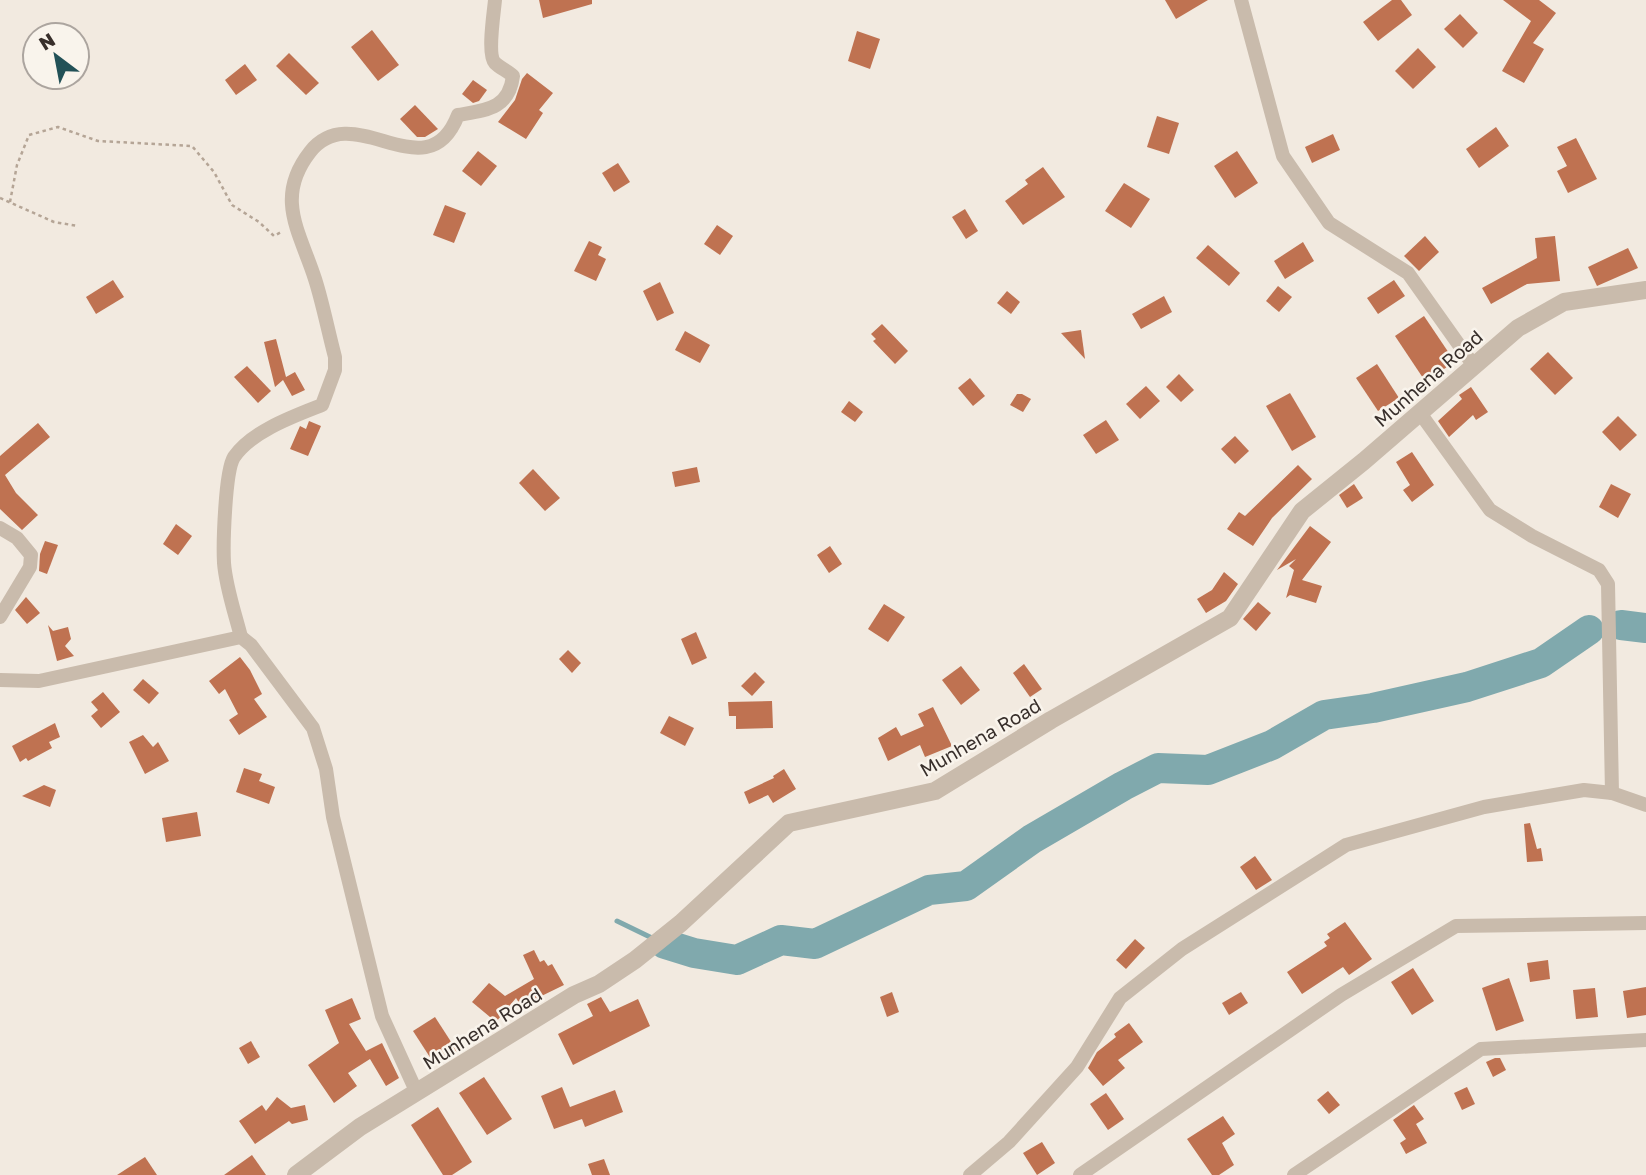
<svg xmlns="http://www.w3.org/2000/svg" width="1646" height="1175" font-family="'Golos Text',sans-serif">
<rect width="100%" height="100%" fill="#f2eae0"/>
<g fill="none" stroke-linecap="round" stroke-linejoin="round">
<polyline stroke="#80a9ad" stroke-width="5" points="617,921 652,938"/>
<g stroke="#80a9ad" stroke-width="30">
<polyline points="1621,625 1646,628"/>
<polyline points="665,944 694,953 737,960 781,940 815,944 929,890 966,886 1032,839 1123,786 1158,768 1208,770 1272,745 1324,715 1373,708 1467,687 1541,663 1589,630"/>
</g>
</g>
<g fill="#bf7251">
<polygon points="539,0 592,0 592,4 543,18"/>
<polygon points="1165,0 1208,0 1176,19"/>
<polygon points="1392,0 1401,0 1412,15 1378,41 1363,22"/>
<polygon points="1503,0 1539,0 1556,13 1533,43 1544,49 1524,83 1502,71 1531,21"/>
<polygon points="1460,14 1478,33 1463,48 1444,29"/>
<polygon points="372,30 399,65 378,81 351,47"/>
<polygon points="857,31 880,39 870,69 848,61"/>
<polygon points="1418,48 1436,67 1413,89 1395,71"/>
<polygon points="289,53 319,83 306,95 276,66"/>
<polygon points="245,64 257,80 236,95 225,80"/>
<polygon points="527,73 553,93 539,110 543,113 526,139 498,122 515,100 522,79"/>
<polygon points="473,80 487,90 479,101 473,103 462,94"/>
<polygon points="415,105 438,129 425,137 417,137 400,119"/>
<polygon points="1157,116 1179,123 1169,154 1147,147"/>
<polygon points="1496,127 1509,146 1479,168 1466,149"/>
<polygon points="1333,134 1340,150 1312,163 1305,147"/>
<polygon points="1576,138 1597,179 1568,193 1557,171 1567,166 1557,147"/>
<polygon points="478,151 497,166 481,186 462,171"/>
<polygon points="1237,151 1258,183 1235,198 1214,166"/>
<polygon points="618,163 630,182 614,192 602,173"/>
<polygon points="1043,167 1065,197 1023,225 1005,201 1028,184 1025,180"/>
<polygon points="1124,183 1150,199 1131,228 1105,211"/>
<polygon points="445,205 466,213 454,243 433,235"/>
<polygon points="965,209 978,231 966,239 952,217"/>
<polygon points="717,225 733,236 720,255 704,244"/>
<polygon points="1425,236 1439,252 1419,271 1404,256"/>
<polygon points="1555,236 1560,281 1527,284 1491,304 1482,288 1537,258 1535,238"/>
<polygon points="589,241 602,247 598,255 606,259 596,281 574,271"/>
<polygon points="1303,242 1314,261 1285,279 1274,261"/>
<polygon points="1208,245 1240,273 1229,286 1196,258"/>
<polygon points="1628,248 1638,268 1597,286 1588,267"/>
<polygon points="113,280 124,297 96,314 86,297"/>
<polygon points="1394,280 1405,296 1378,314 1367,298"/>
<polygon points="660,282 674,313 657,321 643,291"/>
<polygon points="1278,286 1292,297 1279,312 1266,301"/>
<polygon points="1007,291 1020,302 1011,314 997,303"/>
<polygon points="1164,296 1172,312 1141,329 1132,314"/>
<polygon points="1424,316 1455,362 1425,381 1395,336"/>
<polygon points="882,324 908,351 895,364 873,341 876,339 871,334"/>
<polygon points="1081,330 1085,359 1061,333"/>
<polygon points="685,331 710,345 700,363 675,350"/>
<polygon points="276,339 286,377 295,372 305,390 292,396 283,380 275,387 264,342"/>
<polygon points="1548,352 1573,378 1555,395 1530,369"/>
<polygon points="1377,364 1399,398 1378,411 1356,378"/>
<polygon points="247,366 271,391 258,403 234,377"/>
<polygon points="1179,374 1194,390 1181,402 1166,387"/>
<polygon points="970,378 985,396 973,406 958,388"/>
<polygon points="1146,386 1160,401 1140,419 1126,404"/>
<polygon points="1471,387 1488,412 1476,420 1473,415 1449,437 1438,421 1462,399 1459,395"/>
<polygon points="1290,393 1316,437 1292,451 1266,406"/>
<polygon points="1017,394 1022,394 1031,399 1023,412 1010,405"/>
<polygon points="849,401 863,412 855,422 841,412"/>
<polygon points="1618,416 1637,435 1620,451 1602,432"/>
<polygon points="1106,420 1119,440 1096,454 1083,435"/>
<polygon points="309,421 321,426 308,456 290,449 300,426 306,429"/>
<polygon points="38,423 50,437 5,475 16,493 38,515 22,530 0,509 0,456"/>
<polygon points="1235,436 1249,451 1235,464 1221,449"/>
<polygon points="1412,452 1434,485 1412,502 1403,490 1410,485 1396,462"/>
<polygon points="1298,465 1312,479 1272,518 1253,546 1227,529 1239,512 1245,516"/>
<polygon points="697,467 700,482 675,487 672,472"/>
<polygon points="533,469 560,498 545,511 519,483"/>
<polygon points="1354,484 1363,498 1347,508 1339,495"/>
<polygon points="1611,484 1631,494 1618,518 1599,507"/>
<polygon points="176,524 192,536 178,555 163,544"/>
<polygon points="1310,526 1331,542 1302,580 1322,586 1316,603 1290,595 1286,598 1294,570 1289,566 1296,559 1277,570"/>
<polygon points="45,541 58,545 47,574 39,571 40,554"/>
<polygon points="830,546 842,564 829,573 817,555"/>
<polygon points="1224,572 1238,584 1226,601 1206,613 1197,599 1212,590"/>
<polygon points="26,597 40,613 27,624 15,610"/>
<polygon points="1258,602 1271,613 1256,631 1243,619"/>
<polygon points="884,604 905,617 888,642 868,629"/>
<polygon points="48,625 53,631 68,627 71,639 65,646 74,656 57,661"/>
<polygon points="696,632 707,658 692,665 681,639"/>
<polygon points="568,650 581,663 572,673 559,659"/>
<polygon points="240,657 250,670 262,694 254,699 267,717 239,735 229,720 238,714 225,689 219,694 209,681"/>
<polygon points="1024,664 1042,689 1030,697 1013,673"/>
<polygon points="961,666 980,690 961,705 942,680"/>
<polygon points="755,672 765,682 752,696 741,686"/>
<polygon points="143,679 159,693 149,704 133,690"/>
<polygon points="103,692 120,712 101,728 91,716 98,710 91,702"/>
<polygon points="772,701 773,728 736,729 736,716 729,716 728,702"/>
<polygon points="933,707 952,746 925,757 920,745 888,761 878,738 896,727 901,736 924,726 918,714"/>
<polygon points="669,716 694,728 685,746 660,733"/>
<polygon points="55,723 60,737 49,742 52,748 28,761 26,758 20,762 12,746"/>
<polygon points="143,735 153,747 158,742 169,761 145,774 129,742"/>
<polygon points="244,768 262,774 259,781 275,787 269,804 236,792"/>
<polygon points="784,769 796,789 773,803 768,795 749,804 744,792 774,778 773,776"/>
<polygon points="44,785 56,790 50,807 22,796"/>
<polygon points="197,812 201,836 166,842 162,818"/>
<polygon points="1530,823 1537,849 1541,848 1543,861 1527,862 1524,824"/>
<polygon points="1255,856 1272,880 1256,890 1240,867"/>
<polygon points="1345,922 1372,959 1349,975 1343,967 1302,994 1287,972 1327,946 1324,942 1330,938 1327,934"/>
<polygon points="1135,939 1145,948 1126,969 1116,960"/>
<polygon points="534,950 540,962 544,960 548,966 552,964 564,985 521,1006 516,998 496,1022 472,1002 489,983 505,996 534,979 523,955"/>
<polygon points="1548,960 1550,979 1530,982 1527,963"/>
<polygon points="1413,968 1434,1001 1412,1015 1391,982"/>
<polygon points="1509,978 1524,1021 1496,1031 1482,988"/>
<polygon points="1646,987 1646,1015 1627,1018 1623,991"/>
<polygon points="1595,988 1598,1017 1576,1019 1573,990"/>
<polygon points="892,992 899,1012 887,1017 880,997"/>
<polygon points="1241,992 1248,1003 1229,1015 1222,1003"/>
<polygon points="601,997 610,1012 638,999 650,1026 573,1065 558,1034 593,1016 587,1004"/>
<polygon points="352,998 361,1019 349,1024 366,1051 382,1043 399,1078 386,1086 370,1059 348,1073 357,1086 334,1103 308,1065 339,1043 325,1010"/>
<polygon points="435,1017 457,1051 435,1065 413,1031"/>
<polygon points="1129,1023 1143,1042 1118,1060 1125,1068 1103,1086 1088,1068 1097,1052 1116,1037 1114,1034"/>
<polygon points="251,1041 260,1057 248,1064 239,1048"/>
<polygon points="1495,1058 1500,1058 1506,1070 1493,1077 1486,1062"/>
<polygon points="484,1077 512,1119 487,1135 459,1093"/>
<polygon points="562,1087 570,1107 615,1090 623,1112 585,1127 582,1119 554,1129 541,1096"/>
<polygon points="1467,1087 1475,1104 1462,1110 1454,1093"/>
<polygon points="1328,1091 1340,1105 1329,1114 1317,1100"/>
<polygon points="1106,1093 1124,1119 1108,1130 1090,1104"/>
<polygon points="277,1097 291,1108 305,1105 308,1120 292,1124 289,1121 255,1144 239,1121 262,1105 266,1111"/>
<polygon points="1414,1105 1424,1119 1416,1124 1427,1143 1406,1154 1400,1143 1406,1139 1393,1120"/>
<polygon points="438,1107 472,1162 452,1175 443,1175 411,1125"/>
<polygon points="1223,1116 1235,1134 1222,1143 1234,1165 1219,1175 1212,1175 1187,1139"/>
<polygon points="1042,1142 1055,1163 1037,1175 1023,1153"/>
<polygon points="252,1155 266,1175 224,1175"/>
<polygon points="145,1157 157,1175 117,1175"/>
<polygon points="604,1159 610,1175 592,1175 588,1164"/>
</g>
<g fill="none" stroke-linecap="round" stroke-linejoin="round">
<g stroke="#b5a596" stroke-width="2.5" stroke-dasharray="3.5 3.5" stroke-linecap="butt">
<polyline points="0,198 54,222 78,226"/>
<polyline points="10,202 17,165 29,135 58,127 98,141 192,146 214,172 232,205 259,222 274,236 283,231"/>
</g>
<g stroke="#c9bbac" stroke-width="14">
<polyline points="1241,0 1283,156 1329,223 1408,273 1474,366"/>
<polyline points="1420,413 1490,510 1532,536 1599,570 1608,584 1612,793 1646,805"/>
<polyline points="0,528 17,538 31,555 30,567 0,617"/>
<path d="M241 637C235 613 226 588 224 563 223 544 225 471 234 457 252 431 294 416 322 405L335 370V357C328 331 323 304 315 279 300 232 274 198 310 152 354 96 427 195 458 115 486 110 509 109 513 76 508 71 500 68 495 63 487 55 494 12 495 0"/>
<polyline points="0,680 39,681 241,637 251,645 313,728 326,769 333,817 382,1016 417,1093"/>
<polyline points="970,1175 1009,1142 1077,1067 1120,998 1182,949 1346,845 1484,807 1584,790 1612,793"/>
<polyline points="1080,1175 1341,995 1456,926 1646,923"/>
<polyline points="1294,1175 1481,1049 1646,1040"/>
</g>
<polyline stroke="#c9bbac" stroke-width="18" points="296,1175 360,1127 574,995 599,984 635,960 681,923 789,823 935,791 1051,720 1230,618 1302,511 1364,461 1518,328 1564,302 1646,290"/>
</g>
<g text-anchor="middle" dominant-baseline="central" stroke-width="5" stroke-linejoin="round" paint-order="stroke">
<g font-size="19" fill="#382f2b" stroke="#f9f4ec">
<text transform="translate(1428 378) rotate(-41)">Munhena Road</text>
<text transform="translate(980 737) rotate(-30)">Munhena Road</text>
<text transform="translate(482 1028) rotate(-32)">Munhena Road</text>
</g>
</g>
<g transform="translate(56 56) rotate(328)"><circle r="33" fill="#f9f4ec" stroke="#aca59f" stroke-width="2"/>
<path d="M0-5L12 26L0 18L-12 26Z" fill="#225157"/>
<text y="-10" font-size="19" font-weight="bold" text-anchor="middle" fill="#382f2b">N</text>
</g>
</svg>
